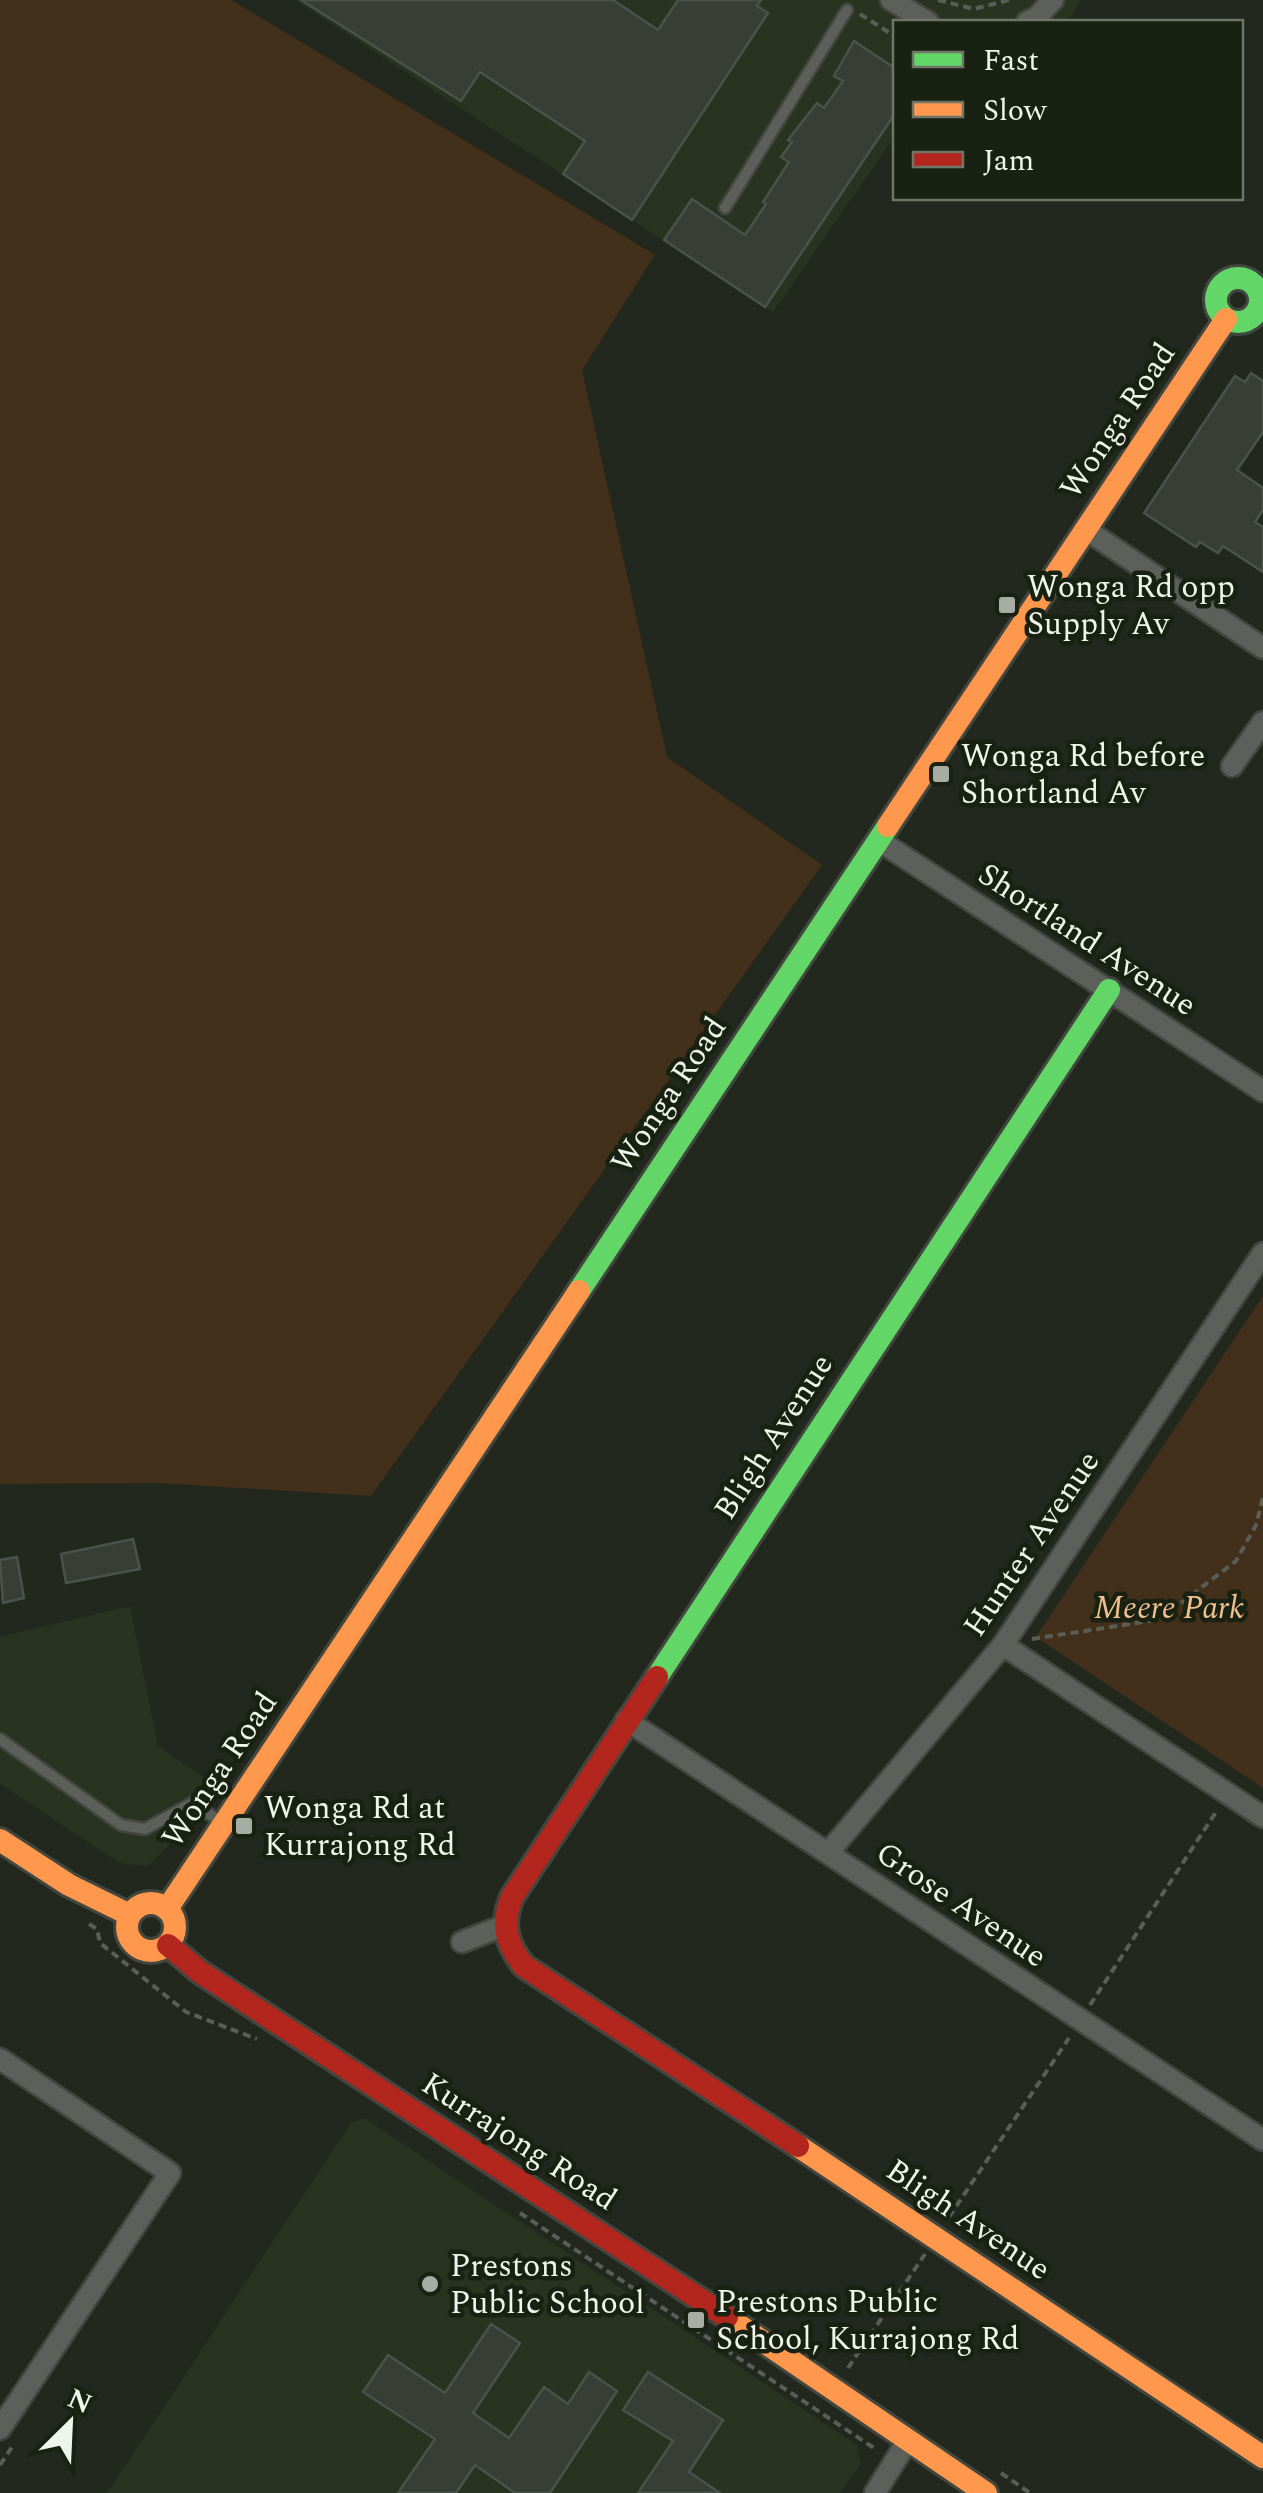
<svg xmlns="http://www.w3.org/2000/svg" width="1263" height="2493" font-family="Spectral,serif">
<rect width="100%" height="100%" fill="#23281e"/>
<g fill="#29331f">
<polygon points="295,0 1082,0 1067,22 896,22 895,136 773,312"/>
<polygon points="130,1606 158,1746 213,1784 184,1829 148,1866 120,1863 0,1784 0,1637"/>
<polygon points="364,2118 857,2445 861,2463 840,2493 107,2493 351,2123"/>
</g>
<g fill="#42301a">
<polygon points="0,0 231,0 655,255 582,370 667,757 822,865 371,1496 159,1483 0,1484"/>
<polygon points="1263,1296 1263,1788 1036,1637"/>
</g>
<g fill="#383e36" stroke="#4b524b" stroke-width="2.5">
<polygon points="301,0 613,0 658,30 678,0 761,0 757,6 768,13 632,220 563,174 585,141 480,72 461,101"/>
<polygon points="854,41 896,69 896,112 765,307 664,240 692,199 745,235 766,204 763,202 789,162 781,157 792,142 788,140 817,103 824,108 843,81 834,76"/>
<polygon points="1251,373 1263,381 1263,432 1237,470 1263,488 1263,510 1255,522 1263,527 1263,572 1223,546 1218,553 1200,542 1196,547 1144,513 1235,376 1245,382"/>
<polygon points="133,1539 140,1569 66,1583 61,1554"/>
<polygon points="17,1557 24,1598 3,1603 0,1560"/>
<polygon points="491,2324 520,2343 473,2413 509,2438 544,2387 568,2404 589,2372 617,2391 550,2493 515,2493 475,2465 456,2493 398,2493 435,2439 363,2392 388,2355 445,2393"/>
<polygon points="648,2372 723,2420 689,2472 720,2493 638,2493 673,2441 623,2410"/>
</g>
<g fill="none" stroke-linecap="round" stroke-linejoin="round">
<defs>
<g id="lane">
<polyline points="725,208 847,10"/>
<polyline points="0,1739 121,1825 145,1829 192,1803 223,1823"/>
</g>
<g id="street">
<polyline points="891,0 928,22"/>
<polyline points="1027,22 1036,18 1053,0"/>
<polyline points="1085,529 1263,648"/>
<polyline points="1232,766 1263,722"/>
<polyline points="878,840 1263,1091"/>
<polyline points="1003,1645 1263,1817"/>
<polyline points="626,1720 1263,2140"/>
<polyline points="828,1853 1003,1645 1263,1253"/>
<polyline points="462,1942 503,1926"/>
<polyline points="0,2059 170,2173 0,2429"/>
<polyline points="875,2493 908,2440"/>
</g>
<g id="fast">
<circle cx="1238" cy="300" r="22"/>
<polyline points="579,1291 888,826"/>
<polyline points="657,1677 1109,990"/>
</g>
<g id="slow">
<polyline points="888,826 1226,319"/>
<polyline points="0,1840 69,1885 130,1915"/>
<circle cx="151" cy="1927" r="24"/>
<polyline points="167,1909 579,1291"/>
<polyline points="798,2146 1263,2457"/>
<polyline points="727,2317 986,2493"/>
</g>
<g id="jam">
<path d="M657 1677 512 1897C501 1924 506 1944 524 1966L798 2146"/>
<polyline points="168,1945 200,1972 727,2317"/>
</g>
</defs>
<use href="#lane" stroke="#41463e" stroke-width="15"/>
<use href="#street" stroke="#41463e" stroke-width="25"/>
<use href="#fast" stroke="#41463e" stroke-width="28"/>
<use href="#slow" stroke="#41463e" stroke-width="28"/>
<use href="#jam" stroke="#41463e" stroke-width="28"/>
<g stroke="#5a5e57" stroke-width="4" stroke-dasharray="8 5" stroke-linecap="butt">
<polyline points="938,0 974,9 1009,0"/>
<polyline points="860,14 896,37"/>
<polyline points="1032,1639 1150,1621 1167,1607 1181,1603 1236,1561 1256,1525 1263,1497"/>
<polyline points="89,1924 97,1929 100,1943 186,2012 257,2039"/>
<polyline points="1090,2005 1216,1812"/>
<polyline points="520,2213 874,2448"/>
<polyline points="949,2217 1069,2038"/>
<polyline points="848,2368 925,2254"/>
<polyline points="0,2465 14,2444"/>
<polyline points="1001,2473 1030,2493"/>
</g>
<use href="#lane" stroke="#5d605a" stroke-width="10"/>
<use href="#street" stroke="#5d605a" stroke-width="20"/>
<use href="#fast" stroke="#63d668" stroke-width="22"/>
<use href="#slow" stroke="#ff974d" stroke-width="22"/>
<use href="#jam" stroke="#b3261e" stroke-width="22"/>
</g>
<g fill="#a8ada3" stroke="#192112" stroke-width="4">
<rect x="997" y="595" width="20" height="20" rx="5"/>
<rect x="931" y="764" width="20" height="20" rx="5"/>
<rect x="234" y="1816" width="20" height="20" rx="5"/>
<circle cx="430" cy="2284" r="10"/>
<rect x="686" y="2310" width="20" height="20" rx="5"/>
</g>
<g text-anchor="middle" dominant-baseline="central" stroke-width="9" stroke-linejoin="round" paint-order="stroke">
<g font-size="32" fill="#eff5ea" stroke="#192112">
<text transform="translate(1118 421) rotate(-56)">Wonga Road</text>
<text transform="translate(1087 940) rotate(33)">Shortland Avenue</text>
<text transform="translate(669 1095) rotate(-56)">Wonga Road</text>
<text transform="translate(774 1437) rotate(-57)">Bligh Avenue</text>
<text transform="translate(1032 1544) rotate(-56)">Hunter Avenue</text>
<text transform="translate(220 1770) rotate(-56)">Wonga Road</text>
<text transform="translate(961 1905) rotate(34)">Grose Avenue</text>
<text transform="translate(519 2142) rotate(33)">Kurrajong Road</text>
<text transform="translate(968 2220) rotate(34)">Bligh Avenue</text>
</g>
<g font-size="32" fill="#eff5ea" stroke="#192112" text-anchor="start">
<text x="1027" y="587">Wonga Rd opp<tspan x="1027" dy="37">Supply Av</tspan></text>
<text x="961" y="756">Wonga Rd before<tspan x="961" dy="37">Shortland Av</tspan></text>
<text x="264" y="1808">Wonga Rd at<tspan x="264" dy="37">Kurrajong Rd</tspan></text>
<text x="450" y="2266">Prestons<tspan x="450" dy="37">Public School</tspan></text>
<text x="716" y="2302">Prestons Public<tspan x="716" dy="37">School, Kurrajong Rd</tspan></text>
</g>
<g font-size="32" font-style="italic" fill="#f1bf8c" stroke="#192112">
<text x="1169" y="1608">Meere Park</text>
</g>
</g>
<rect x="893" y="20" width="350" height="180" fill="#192112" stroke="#6f7668" stroke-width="2.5"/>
<rect x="913" y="52" width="50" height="15" fill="#63d668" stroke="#6f7668" stroke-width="2.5"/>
<text x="983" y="70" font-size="30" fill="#eff5ea">Fast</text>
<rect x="913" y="102" width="50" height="15" fill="#ff974d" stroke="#6f7668" stroke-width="2.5"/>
<text x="983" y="120" font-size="30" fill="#eff5ea">Slow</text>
<rect x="913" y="152" width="50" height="15" fill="#b3261e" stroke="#6f7668" stroke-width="2.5"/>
<text x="983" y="170" font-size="30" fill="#eff5ea">Jam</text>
<g transform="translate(70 2423) rotate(24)" stroke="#192112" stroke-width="8" paint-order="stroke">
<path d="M0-8L18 38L0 25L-18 38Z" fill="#eff5ea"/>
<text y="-15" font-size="28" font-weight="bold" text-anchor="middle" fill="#eff5ea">N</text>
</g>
</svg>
